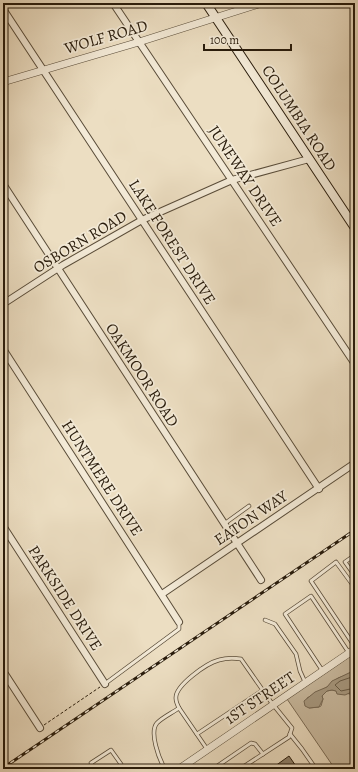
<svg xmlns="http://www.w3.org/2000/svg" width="358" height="772" font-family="Alegreya,serif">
<rect width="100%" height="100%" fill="#ecdec2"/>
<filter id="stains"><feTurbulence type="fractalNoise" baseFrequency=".005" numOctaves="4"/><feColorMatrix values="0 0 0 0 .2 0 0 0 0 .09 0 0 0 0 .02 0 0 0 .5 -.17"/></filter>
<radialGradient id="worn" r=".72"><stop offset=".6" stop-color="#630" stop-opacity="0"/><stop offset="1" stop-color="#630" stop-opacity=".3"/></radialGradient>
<polygon fill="#cbbda3" stroke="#7a6c57" points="355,653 355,672 338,678 327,687 307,698 309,708 319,707 321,706 323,699 322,696 327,691 332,690 350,694 355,691 355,769 335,769 287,699"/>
<polygon fill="#a99c84" stroke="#756854" points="351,672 355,672 354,691 345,695 337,694 336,691 332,690 327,691 322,696 323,699 319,707 309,708 305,706 304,701 315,692 327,687 332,681"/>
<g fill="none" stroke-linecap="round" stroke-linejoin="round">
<polyline stroke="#685c48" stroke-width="1" points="355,676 340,681 335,685 341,691 355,688"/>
</g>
<polygon fill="#8e806a" stroke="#281b0b" points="289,756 298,769 271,769"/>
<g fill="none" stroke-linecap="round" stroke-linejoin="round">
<defs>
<g id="service">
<polyline points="224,524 249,506"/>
<polyline points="355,555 345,562 355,576"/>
<polyline points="355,588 336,562 311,581 355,647"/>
<polyline points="265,620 275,624 296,654 300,671 305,682"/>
<polyline points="322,670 285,614 311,596 349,653"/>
<polyline points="106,683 179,629 179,622"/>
<path d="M179 708C178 706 176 702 176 699 174 686 207 663 219 660 226 658 234 658 241 659L271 702 292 728 289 737 240 769"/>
<polyline points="197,734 263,690"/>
<polyline points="290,734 302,749 316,769"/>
<polyline points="95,769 91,763 111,750 121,764 114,769"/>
<path d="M165 769C159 759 149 732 157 723 163 717 172 713 179 708L207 749"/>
<polyline points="213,769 251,743 255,744 263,754"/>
</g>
<g id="minor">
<polyline points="113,3 355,364"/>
<polyline points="354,3 355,7"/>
<polyline points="3,9 319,489"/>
<polyline points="3,184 261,580"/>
<polyline points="3,304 63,265 142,220 232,180 309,159"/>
<polyline points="3,349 179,622"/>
<polyline points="3,526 105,684"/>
<polyline points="162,594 355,463"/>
<polyline points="3,671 40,728"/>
</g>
<g id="tertiary">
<polyline points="3,82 139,42 262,3"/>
<polyline points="179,769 355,649"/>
</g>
<polyline id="secondary" points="206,3 355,228"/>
</defs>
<use href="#service" stroke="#594c39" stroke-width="4.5"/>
<use href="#minor" stroke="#594c39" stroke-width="8"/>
<use href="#tertiary" stroke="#594c39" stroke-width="8"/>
<use href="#secondary" stroke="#281b0b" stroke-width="10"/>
<polyline stroke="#281b0b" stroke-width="1" stroke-dasharray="3 2" stroke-linecap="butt" points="44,725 100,687"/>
<use href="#service" stroke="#f3ead7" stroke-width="3"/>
<use href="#minor" stroke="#f3ead7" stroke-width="6"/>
<use href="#tertiary" stroke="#f3ead7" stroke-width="7"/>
<use href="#secondary" stroke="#f3ead7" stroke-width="8"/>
<defs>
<polyline id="rail" points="3,768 355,530"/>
</defs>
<use href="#rail" stroke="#281b0b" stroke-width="3"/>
<use href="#rail" stroke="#f3ead7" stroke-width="1.5" stroke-dasharray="4.5" stroke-linecap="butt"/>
</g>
<g text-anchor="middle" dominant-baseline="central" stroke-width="3.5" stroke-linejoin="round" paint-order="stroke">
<g font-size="16" fill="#281b0b" stroke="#f3ead7">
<text transform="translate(106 37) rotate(-16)">WOLF ROAD</text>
<text transform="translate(299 118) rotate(57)">COLUMBIA ROAD</text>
<text transform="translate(245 176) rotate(56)">JUNEWAY DRIVE</text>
<text transform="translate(80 242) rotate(-31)">OSBORN ROAD</text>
<text transform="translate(172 242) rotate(57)">LAKE FOREST DRIVE</text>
<text transform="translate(142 375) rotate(57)">OAKMOOR ROAD</text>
<text transform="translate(102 478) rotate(57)">HUNTMERE DRIVE</text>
<text transform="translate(251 518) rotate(-34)">EATON WAY</text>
<text transform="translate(65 598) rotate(57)">PARKSIDE DRIVE</text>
<text transform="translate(260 698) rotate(-34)">1ST STREET</text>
</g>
</g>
<rect width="358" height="772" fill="none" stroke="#ecdec2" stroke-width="16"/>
<rect x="4" y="4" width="350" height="764" fill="none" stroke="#281b0b" stroke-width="2"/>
<rect x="8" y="8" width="342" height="756" fill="none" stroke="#281b0b"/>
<path d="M204 44v6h87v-6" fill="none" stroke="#281b0b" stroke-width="2"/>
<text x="210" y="44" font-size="12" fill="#281b0b" stroke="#f3ead7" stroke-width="3" paint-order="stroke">100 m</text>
<rect width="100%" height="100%" filter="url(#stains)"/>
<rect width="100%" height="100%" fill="url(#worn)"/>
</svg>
